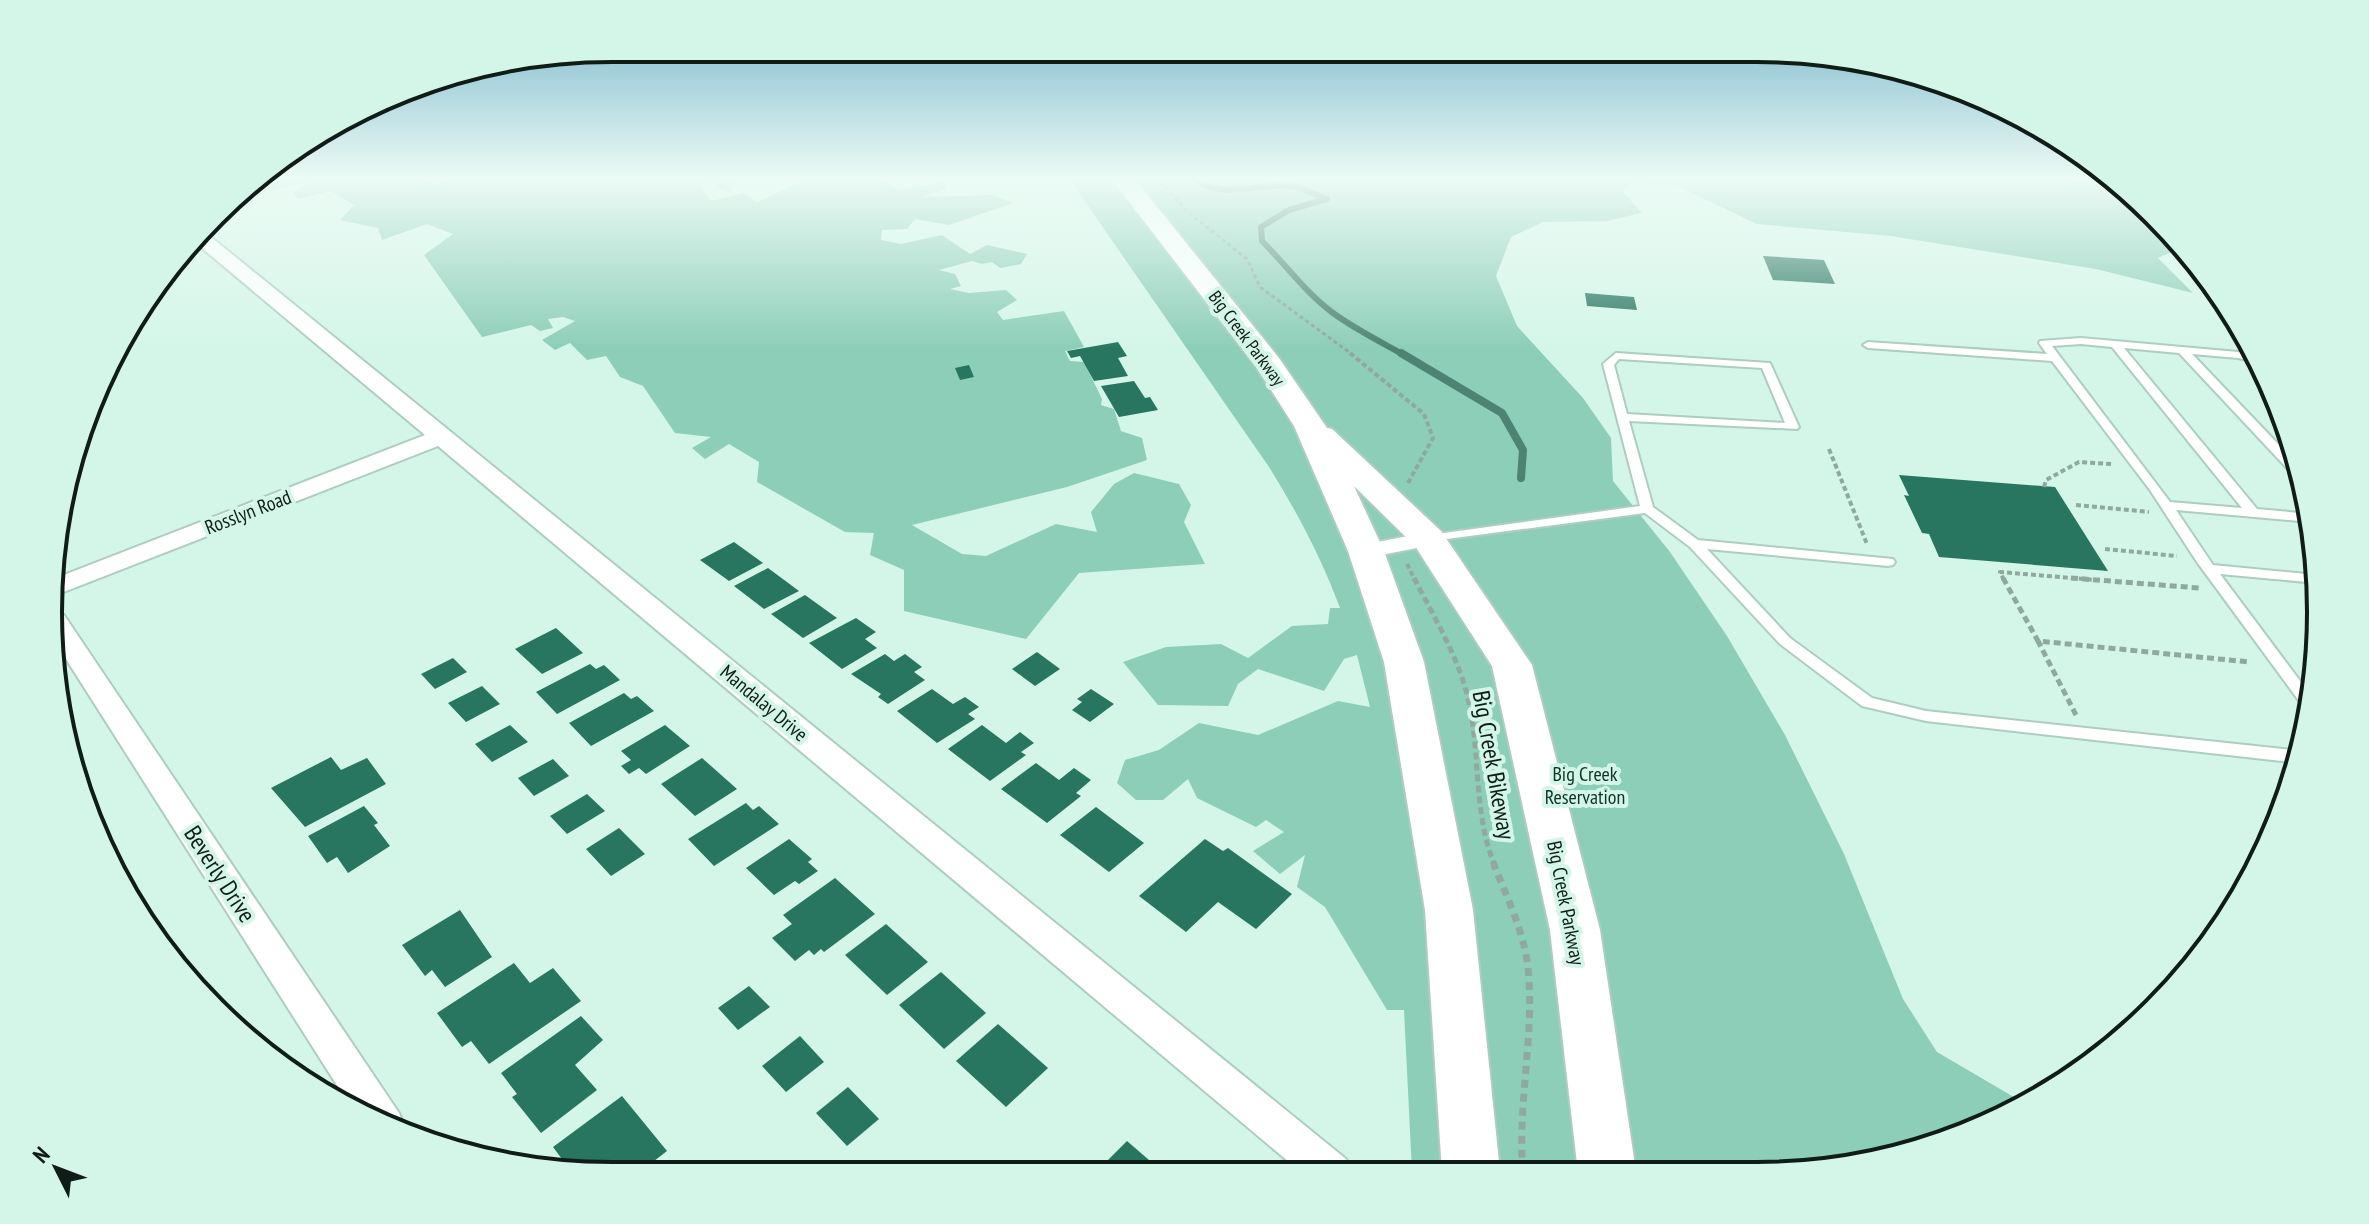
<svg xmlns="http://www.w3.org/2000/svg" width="2369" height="1224" font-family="'PT Sans Narrow',sans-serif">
<rect width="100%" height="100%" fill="#d4f6e9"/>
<g fill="#8dceb8">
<polygon points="278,177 412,177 436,185 455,177 740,177 735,180 735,186 730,192 716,188 720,181 714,178 700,186 711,201 743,193 757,202 811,177 874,177 900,189 944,182 946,189 922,197 992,195 1013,203 949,225 915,219 907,229 882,230 881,240 901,244 942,235 970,254 987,245 1027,254 1021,264 1000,268 992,262 982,264 972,261 939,270 955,274 961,286 950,289 969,293 1006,290 1017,300 997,312 1003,320 1064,311 1084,347 1065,351 1070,361 1084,362 1102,399 1101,405 1114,409 1121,431 1142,438 1147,460 1067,487 912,525 962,554 986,556 1056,524 1097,532 1091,512 1114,484 1134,473 1179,484 1191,505 1184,522 1205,564 1079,573 1026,639 904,611 904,570 870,555 874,533 845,532 757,482 759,462 729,444 705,459 692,448 711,437 675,433 643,386 620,377 606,356 587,360 570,343 555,350 542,340 575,321 563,317 548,319 553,328 540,331 531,325 482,337 424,255 453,234 427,224 382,240 378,228 340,220 354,205 331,191 298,199 293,193 314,179 265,193 251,188"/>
<path d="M1068 177H2042L2118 186 2157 232 2173 233 2187 248H2180L2158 258 2193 293 2096 269 1891 236 1757 224 1675 185 1632 182 1622 191 1642 213 1606 221 1543 222 1511 237 1496 276 1517 326 1583 398 1611 438 1613 481 1670 552 1727 636 1785 735 1844 854 1903 999 1937 1052 2024 1103 1972 1133 1831 1171 1412 1172 1404 1010H1387L1325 907 1297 887 1305 855 1280 874 1253 851 1284 832 1266 820 1256 827 1197 798 1188 779 1163 800H1136L1117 783 1125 760 1159 750 1199 723 1258 735 1338 701 1370 707 1357 655 1344 659 1324 691 1258 669 1238 684 1228 706 1158 705 1123 662 1166 647 1221 644 1248 658 1292 626 1328 624 1330 608H1340C1321 557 1297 512 1269 467Z"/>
</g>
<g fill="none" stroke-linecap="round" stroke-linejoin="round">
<path stroke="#4c8372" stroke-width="6" d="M1194 177C1219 202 1260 182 1291 186 1304 188 1316 194 1327 199L1289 210 1261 227 1262 241C1286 265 1305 292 1333 313 1355 329 1381 342 1404 355"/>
<polyline stroke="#4c8372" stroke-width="8" points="1401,353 1502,413 1523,450 1521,478"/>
</g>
<g fill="#287560">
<polygon points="1763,256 1824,260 1835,284 1773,280"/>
<polygon points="1585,293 1634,297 1637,310 1587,306"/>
<polygon points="1118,342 1127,356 1118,358 1128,376 1094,381 1080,356 1071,358 1067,351"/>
<polygon points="969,365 974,377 960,380 955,368"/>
<polygon points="1134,381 1145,398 1150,397 1158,410 1119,417 1101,386"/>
<polygon points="1899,475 2055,487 2108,571 1939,557 1929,534 1922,533 1904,495 1909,496"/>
<polygon points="734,542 763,563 729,581 700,560"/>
<polygon points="768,568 799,591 764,609 734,586"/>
<polygon points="805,595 837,618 803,638 771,614"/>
<polygon points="856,618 876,632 865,639 877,648 842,669 809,643"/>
<polygon points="556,628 583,653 542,674 515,649"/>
<polygon points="1037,652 1060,669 1035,686 1012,669"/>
<polygon points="885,654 894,661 905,654 922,667 914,672 925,680 888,704 878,697 881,694 851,674"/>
<polygon points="453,658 467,672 435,689 421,674"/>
<polygon points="590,664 596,669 604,665 620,680 557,714 536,692"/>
<polygon points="482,686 500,704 466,722 448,703"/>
<polygon points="932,689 953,704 965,697 979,707 968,714 975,719 937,743 897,711"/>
<polygon points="1091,689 1114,704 1090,722 1072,710 1082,702 1077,699"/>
<polygon points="624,693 631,699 637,696 654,711 591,746 569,723"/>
<polygon points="510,725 528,742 492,762 475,744"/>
<polygon points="665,725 690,746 646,774 639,768 629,774 621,766 631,760 621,751"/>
<polygon points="982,725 1006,743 1020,732 1034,743 1021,752 1026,755 990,781 948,749"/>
<polygon points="331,757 341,770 367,758 386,784 305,827 271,788"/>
<polygon points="702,758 737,789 695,816 661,784"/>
<polygon points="553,759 569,776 534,796 518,778"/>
<polygon points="1036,763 1059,780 1074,768 1091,780 1076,793 1081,796 1047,823 1001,789"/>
<polygon points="587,794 605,811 567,834 550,816"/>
<polygon points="746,803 753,810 759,806 779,824 714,866 688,839"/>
<polygon points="364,806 378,823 374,825 390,846 348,873 337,857 327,863 308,836"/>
<polygon points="1096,807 1144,843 1109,872 1060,835"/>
<polygon points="619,828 645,854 611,876 586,849"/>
<polygon points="789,839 812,859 808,862 818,871 799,884 795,881 774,895 746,868"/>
<polygon points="1205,839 1223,851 1228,848 1292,894 1256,929 1218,902 1186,932 1139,896"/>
<polygon points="835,878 875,914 824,952 821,949 814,955 809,950 795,961 772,938 792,924 783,915"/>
<polygon points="460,910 492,957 445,987 432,970 425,976 402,945"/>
<polygon points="886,924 928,962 887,995 845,955"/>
<polygon points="514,963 530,983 553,968 581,1001 489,1064 471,1041 462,1047 437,1013"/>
<polygon points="941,972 986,1013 944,1049 899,1005"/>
<polygon points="749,986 770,1007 738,1030 718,1008"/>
<polygon points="581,1016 603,1040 575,1065 597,1090 541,1133 512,1097 517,1094 501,1073"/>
<polygon points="998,1024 1048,1068 1006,1107 956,1061"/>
<polygon points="800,1036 824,1062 786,1092 762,1066"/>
<polygon points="848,1087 879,1119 847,1146 816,1113"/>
<polygon points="622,1096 667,1151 636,1175 573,1174 553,1147"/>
<polygon points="1127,1141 1164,1173 1095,1173"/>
</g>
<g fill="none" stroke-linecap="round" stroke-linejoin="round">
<defs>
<g id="lane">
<polygon points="2187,249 2222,297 2216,297 2186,258 2182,252"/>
<path d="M2081 338 2238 352 2257 356 2260 363 2238 358 2192 354 2300 467 2303 481 2298 480 2179 353 2124 348 2257 509 2311 514V522L2176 510 2213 565 2317 575V583L2220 574 2312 697 2310 710 2305 709 2197 562 2150 490 2052 361 1868 348 1863 345 1868 342 2047 354 2039 343 2040 341ZM2081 344 2112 347 2242 508 2170 502 2052 346Z"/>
<path d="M1616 353 1770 363 1799 427 1797 429 1629 421 1653 507 1698 540 1893 559 1895 562 1893 565 1888 566 1707 549 1790 638 1872 698 1926 711 2302 751 2300 763 1926 721 1862 706 1780 644 1690 547 1645 513 1424 542 1422 539 1424 536 1429 535 1640 506 1603 364ZM1619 359 1762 368 1785 423 1627 414 1614 365Z"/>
</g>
<g id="street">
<polygon points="201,229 1346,1159 1351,1173 1302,1173 438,446 56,595 56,578 425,435 190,238"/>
<polygon points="1428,532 1437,534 1440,539 1437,544 1366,558 1357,556 1354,551 1357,546"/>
<polygon points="55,613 64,615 399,1113 404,1126 401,1132 354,1112 54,640"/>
</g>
<polygon id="secondary" points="1110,177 1133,177 1279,358 1327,428 1332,429 1441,531 1532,665 1600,930 1636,1172 1578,1172 1550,930 1492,666 1415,546 1354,486 1384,551 1424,662 1473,910 1500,1172 1442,1172 1425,910 1384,662 1348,551 1294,426 1257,368"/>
</defs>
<use href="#lane" stroke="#adcdc1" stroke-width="4"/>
<use href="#street" stroke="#adcdc1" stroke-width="4"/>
<use href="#secondary" stroke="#adcdc1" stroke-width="4"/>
<polyline stroke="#8fa99f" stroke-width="3" stroke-dasharray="4 3" stroke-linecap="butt" points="1156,177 1188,212 1247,259 1260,287 1353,355"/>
<g stroke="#8fa99f" stroke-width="4" stroke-dasharray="5 3" stroke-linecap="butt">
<polyline points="1350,353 1424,414 1433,438 1408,483"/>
<polyline points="1829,449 1867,544"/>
<polyline points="2044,487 2046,480 2079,462 2112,464"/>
<polyline points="2076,505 2149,512"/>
<polyline points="2105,549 2177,556"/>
<polyline points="1407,564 1415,580"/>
<polyline points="2004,580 2000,572 2096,580"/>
</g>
<g stroke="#8fa99f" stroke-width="5" stroke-dasharray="7 4" stroke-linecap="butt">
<path d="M1414 578C1435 619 1461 661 1470 707 1480 760 1474 813 1494 864"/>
<polyline points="2003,578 2038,641"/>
<polyline points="2071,578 2199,588"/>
<polyline points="2076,715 2038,641 2249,662"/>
</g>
<path stroke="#8fa99f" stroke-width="7" stroke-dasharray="8 6" stroke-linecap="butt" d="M1493 862C1506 896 1524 931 1528 968 1535 1036 1517 1104 1523 1172"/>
<use href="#lane" fill="#fff" fill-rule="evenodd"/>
<use href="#street" fill="#fff" fill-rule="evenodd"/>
<use href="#secondary" fill="#fff" fill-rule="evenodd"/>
</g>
<linearGradient id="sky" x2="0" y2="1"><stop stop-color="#73b2c8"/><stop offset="0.51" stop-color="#ecfbf5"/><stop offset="1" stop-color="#ecfbf5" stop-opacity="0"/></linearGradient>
<rect width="2369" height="349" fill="url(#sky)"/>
<g text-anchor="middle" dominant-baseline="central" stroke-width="8" stroke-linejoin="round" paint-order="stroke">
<g font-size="18" fill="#101c18" stroke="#d4f6e9">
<text transform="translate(1247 338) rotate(53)">Big Creek Parkway</text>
</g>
<g font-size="20" fill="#101c18" stroke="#d4f6e9">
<text transform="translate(248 512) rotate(-21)">Rosslyn Road</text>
<text transform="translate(764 703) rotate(40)">Mandalay Drive</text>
<text transform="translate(1566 903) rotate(79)">Big Creek Parkway</text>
</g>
<g font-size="20" fill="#0f3228" stroke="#d4f6e9">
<text x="1585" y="774">Big Creek<tspan x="1585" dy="23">Reservation</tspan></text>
</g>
<g font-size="24" fill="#101c18" stroke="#d4f6e9">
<text transform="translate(1494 765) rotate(80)">Big Creek Bikeway</text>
<text transform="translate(220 874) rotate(57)">Beverly Drive</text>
</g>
</g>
<path d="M0 0H2369V1224H0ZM612 62H1757A550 550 0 0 1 2307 612V612A550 550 0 0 1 1757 1162H612A550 550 0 0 1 62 612V612A550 550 0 0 1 612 62Z" fill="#d4f6e9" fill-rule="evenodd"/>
<path fill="none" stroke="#101c18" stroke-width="4" d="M612 62H1757A550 550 0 0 1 2307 612V612A550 550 0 0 1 1757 1162H612A550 550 0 0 1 62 612V612A550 550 0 0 1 612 62Z"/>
<g transform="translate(56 1168) rotate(312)" stroke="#d4f6e9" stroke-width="6" paint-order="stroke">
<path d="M0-6L14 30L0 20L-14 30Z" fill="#101c18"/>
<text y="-12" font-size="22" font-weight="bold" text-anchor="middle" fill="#101c18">N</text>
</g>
</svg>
